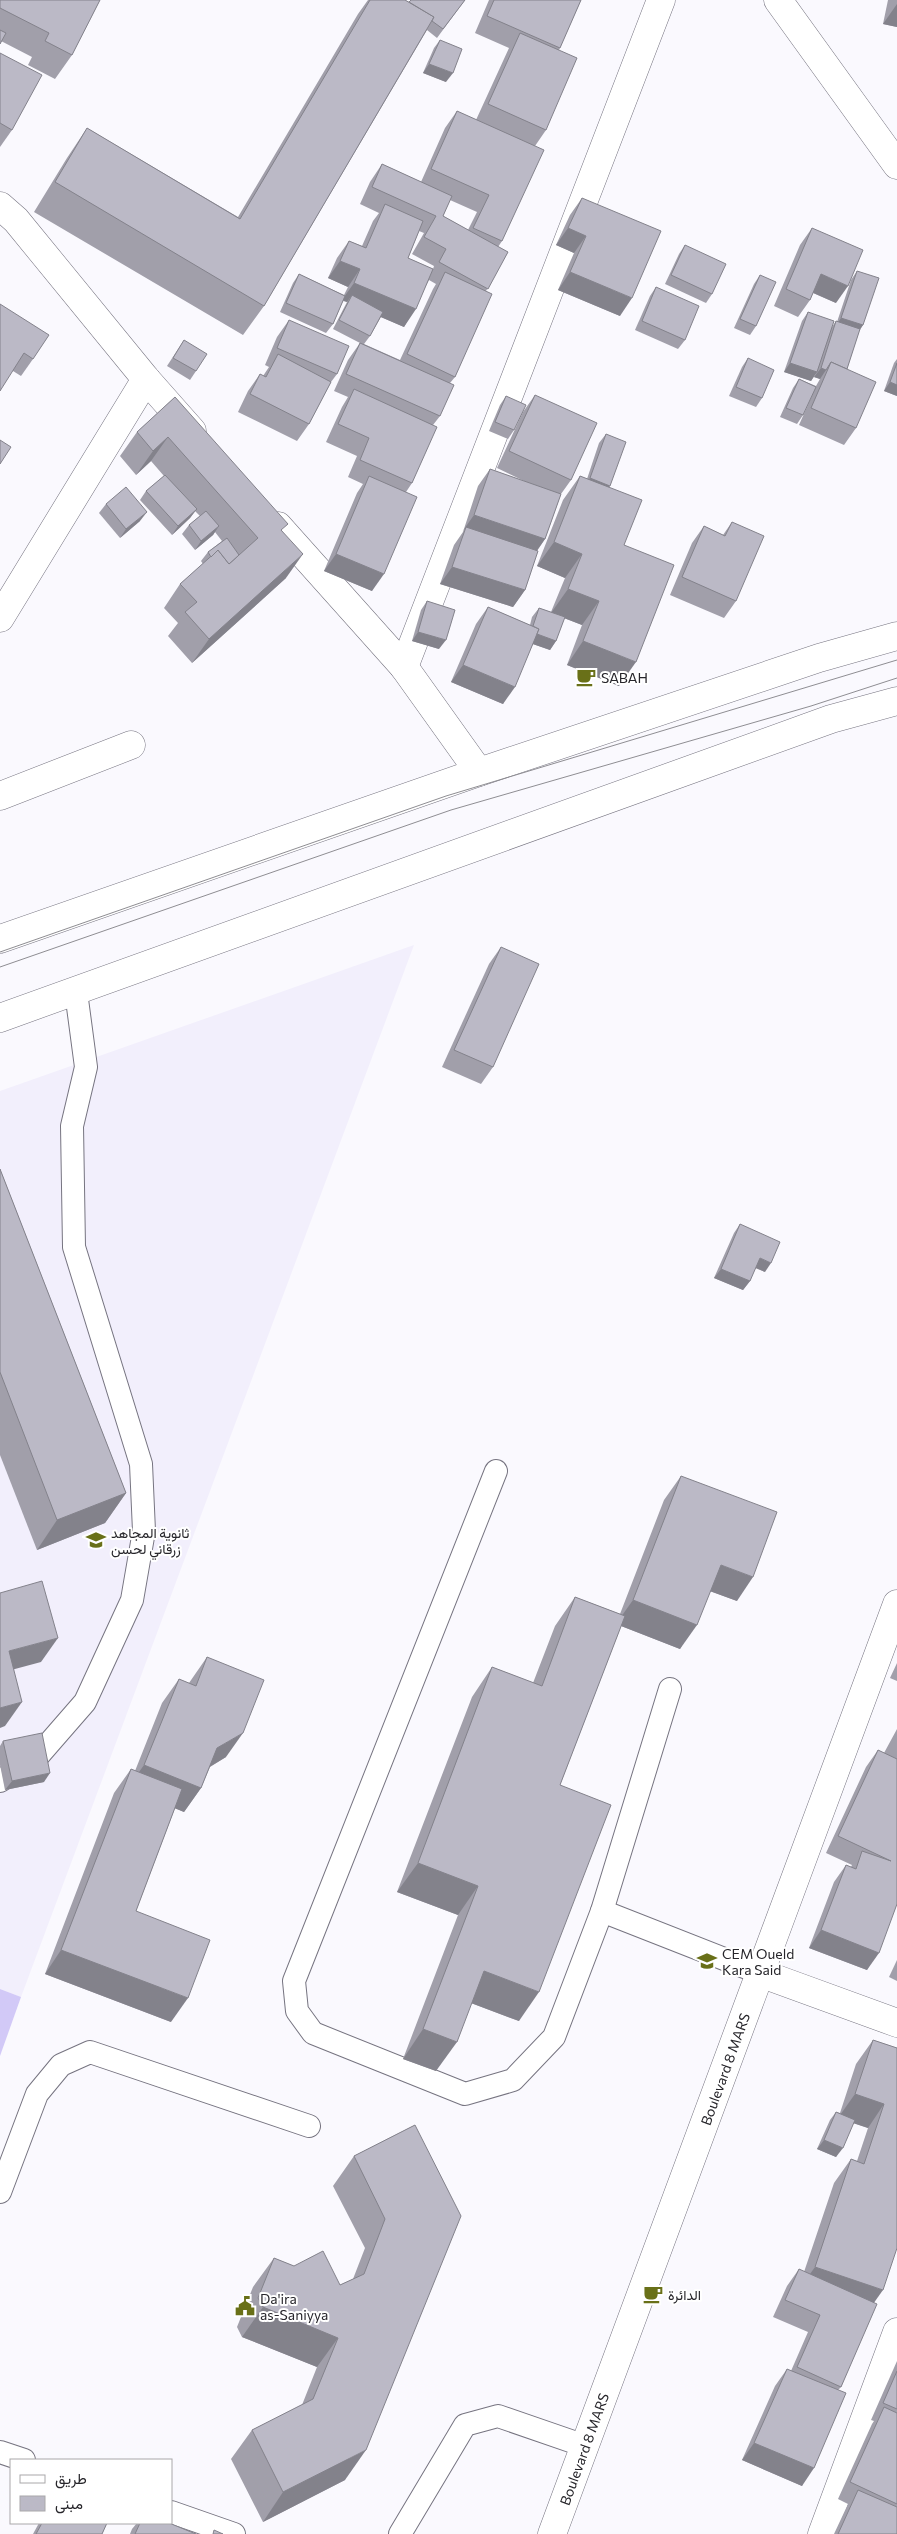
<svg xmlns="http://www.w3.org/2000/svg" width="897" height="2534" font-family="Commissioner,Vazirmatn,sans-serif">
<rect width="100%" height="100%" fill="#faf9fe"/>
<polygon fill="#f2effc" points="414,945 21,1997 0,1989 0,1091"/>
<polygon fill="#d2c9f7" points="0,1989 21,1997 0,2056"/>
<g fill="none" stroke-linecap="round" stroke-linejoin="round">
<defs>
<g id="service">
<polyline points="496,1471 294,1981 297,2011 313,2033 465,2094 513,2080 554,2037 602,1911 670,1689"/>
<polyline points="0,1781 38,1756 85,1702 132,1600 144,1531 141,1464 74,1247 72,1126 86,1067 76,992"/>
<polyline points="602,1911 760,1973"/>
<polyline points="0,2192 37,2094 61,2065 90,2052 309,2126"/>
<polyline points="0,2452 24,2460"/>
<polyline points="171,2512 234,2534"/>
<polyline points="400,2534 465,2425 498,2416 585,2446"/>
</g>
<g id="minor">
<polyline points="0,206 16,220 146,379 192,431"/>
<polyline points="278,526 404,667 479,772"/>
<polyline points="0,618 146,379"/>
<polyline points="404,667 661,0"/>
<polyline points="0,796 131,745"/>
<polyline points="760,1973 897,2023"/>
<polyline points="822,2534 897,2332"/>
</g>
<g id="secondary">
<polyline points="778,0 897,165"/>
<polyline points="0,939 479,772 819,658 897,636"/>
<polyline points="0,1018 831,719 897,701"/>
<polyline points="552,2534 897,1604"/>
</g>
</defs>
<use href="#service" stroke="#767480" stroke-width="24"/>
<use href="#minor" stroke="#767480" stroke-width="29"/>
<use href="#secondary" stroke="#767480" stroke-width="29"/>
<use href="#service" stroke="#fff" stroke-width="22"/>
<use href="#minor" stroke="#fff" stroke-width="28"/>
<use href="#secondary" stroke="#fff" stroke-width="28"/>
<g stroke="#8e8d92" stroke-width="1">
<polyline points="0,952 446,796 897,660"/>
<polyline points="0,967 451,810 811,706 897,678"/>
</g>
</g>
<g fill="#a19faa" fill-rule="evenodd">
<polygon points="0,0 100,0 72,55 55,79 28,65 32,57 1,41 0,44"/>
<polygon points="368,0 405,0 409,2 465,0 437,38 427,30 264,306 243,335 34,212 67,158 87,128 238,217 358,14"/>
<path d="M489 0H581L559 50 546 130 535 146 502 241 498 247 508 252 486 291 455 377 450 383 440 416 433 425 412 483 406 492 372 591 324 571 357 493 363 484 348 477 357 456 326 442 342 407 348 397 334 391 348 360 360 343 333 329 347 302 343 301 333 324 326 333 280 312 293 283 299 274 344 295 348 287 328 278 337 258 349 241 362 246 373 221 379 213 360 204 370 182 382 164 421 182 445 128 457 111 476 120 509 48 475 33ZM450 200 477 212 468 230 443 216ZM419 231 424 233 412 254 434 266 433 269 408 258ZM429 280 436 284 433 289 400 360 364 344 370 336 381 317 404 327Z"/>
<polygon points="888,0 897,0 897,27 883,24"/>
<polygon points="440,40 446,82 423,73 434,48"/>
<polygon points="0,53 12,130 0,147"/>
<polygon points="582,198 620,316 558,290 574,253 556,245 570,215"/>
<polygon points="812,228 836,303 813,293 810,300 798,317 774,306 800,245"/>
<polygon points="685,245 712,294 706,303 665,284 679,254"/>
<polygon points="857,271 863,325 859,331 847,369 856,428 844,445 799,425 815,389 803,415 797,424 780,417 793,388 799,379 816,386 820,379 814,377 816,373 811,381 784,372 802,321 808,312 832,327 836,321 837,322 851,280"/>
<polygon points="760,275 756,326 750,335 734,328 754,284"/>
<polygon points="656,287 685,340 678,349 635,330 650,296"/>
<polygon points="0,304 33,359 21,376 13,371"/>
<polygon points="289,320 337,374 331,382 309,424 297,441 238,412 248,391 260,374 263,376 269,367 265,365 277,337"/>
<polygon points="184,340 196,371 190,380 167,366"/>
<polygon points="748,358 762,398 756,407 729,396 742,367"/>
<polygon points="897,359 897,396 884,391 894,363"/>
<polygon points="535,395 571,480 561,494 545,539 537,551 525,590 513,607 440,584 454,545 463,532 478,486 490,469 526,482 497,468 523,412"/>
<polygon points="506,396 514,430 508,439 489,431 500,405"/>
<polygon points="175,397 283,532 286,578 192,663 168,636 178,623 164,608 180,584 203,564 201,561 208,552 222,541 215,532 213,535 195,550 182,534 189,525 200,516 195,511 190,518 172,535 140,500 146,491 164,476 151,461 136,475 120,456 137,432"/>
<polygon points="606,434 609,487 624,545 619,686 567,665 582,625 564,618 556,641 550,650 533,644 503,704 451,682 476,624 488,607 530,625 532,617 539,608 551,612 565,578 537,566 563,500 580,476 587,479 599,443"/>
<polygon points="106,504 140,521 120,538 99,513"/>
<polygon points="732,522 736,601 724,618 670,595 692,543 704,526 723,535"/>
<polygon points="427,601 439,649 412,641 421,610"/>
<polygon points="501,947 493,1067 481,1084 442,1067 489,964"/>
<polygon points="0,1169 126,1493 105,1523 37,1550 0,1455"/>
<polygon points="740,1224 765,1272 755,1268 750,1281 743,1290 714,1278 734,1233"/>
<polygon points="681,1476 737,1601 710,1591 680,1649 621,1626 560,1785 519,2021 471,2003 436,2071 403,2059 458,1915 397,1892 472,1697 492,1667 533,1683 555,1626 575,1597 620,1614 664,1500"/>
<polygon points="207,1657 226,1757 210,1767 201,1788 184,1812 175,1808 136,1911 171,2022 45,1974 114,1793 131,1769 135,1771 162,1703 179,1679 189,1683"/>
<polygon points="897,1663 897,1681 890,1678"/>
<polygon points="897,1729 897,1904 867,1970 809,1948 834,1882 846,1865 851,1867 852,1865 826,1853 866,1767 878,1750 884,1753"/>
<polygon points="3,1741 44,1782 5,1790 0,1765 0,1746"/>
<polygon points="897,1960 897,1981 889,1977"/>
<polygon points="873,2040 897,2048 874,2303 841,2387 838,2390 802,2486 742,2460 775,2386 787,2369 791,2371 808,2332 773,2317 787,2286 799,2269 804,2272 834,2183 851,2159 857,2161 868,2128 853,2123 836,2157 817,2149 830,2120 836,2112 840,2113 856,2064"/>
<polygon points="415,2125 345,2480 263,2522 231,2459 252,2430 302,2405 317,2367 242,2337 237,2327 253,2287 274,2258 340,2285 353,2279 365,2248 333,2186 354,2156"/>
<polygon points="897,2361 897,2534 834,2534 848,2504 838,2499 872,2424 874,2421 871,2420"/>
<polygon points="39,2523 107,2523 102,2534 33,2534"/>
<polygon points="137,2523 169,2523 196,2534 130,2534 132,2529"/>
</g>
<g fill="#83828b">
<polygon points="897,4 897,27 883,24"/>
<polygon points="429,64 453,73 446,82 423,73"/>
<polygon points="568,228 586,236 574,253 556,245"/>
<polygon points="340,261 360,269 348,287 328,278"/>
<polygon points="570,272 632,298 620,316 558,290"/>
<polygon points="821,274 848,286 836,303 809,291"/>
<polygon points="354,283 416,309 404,327 348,303 352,295 347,302 342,300"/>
<polygon points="841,318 863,325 857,334 835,327"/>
<polygon points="790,363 817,372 811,381 784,372"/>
<polygon points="821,368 826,370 820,379 814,377"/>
<polygon points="890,382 897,385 897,396 884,391"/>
<polygon points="168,437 151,461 136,475 153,451"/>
<polygon points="590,478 610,486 604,495 584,487"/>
<polygon points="197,509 190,518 172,535 178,526"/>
<polygon points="147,512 140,521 120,538 126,529"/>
<polygon points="474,515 545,539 533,556 466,527 462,532"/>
<polygon points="219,526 213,535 195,550 201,541"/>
<polygon points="554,542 582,554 565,578 537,566"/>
<polygon points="303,554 286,578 192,663 209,639"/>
<polygon points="336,554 384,574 372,591 324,571"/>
<polygon points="452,567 525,590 513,607 440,584"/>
<polygon points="568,589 599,601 582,625 551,613"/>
<polygon points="418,632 446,640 439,649 412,641"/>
<polygon points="531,632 556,641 550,650 524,641"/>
<polygon points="583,641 636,662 619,686 567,665"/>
<polygon points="463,665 515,687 503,704 451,682"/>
<polygon points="760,1258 771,1263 765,1272 754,1267"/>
<polygon points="721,1269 750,1281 743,1290 714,1278"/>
<polygon points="126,1493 105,1523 37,1550 57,1520"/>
<polygon points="721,1565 753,1577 737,1601 704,1589"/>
<polygon points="633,1600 697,1625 680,1649 616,1624"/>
<polygon points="58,1638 41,1662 0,1673 9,1651"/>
<polygon points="22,1702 5,1726 0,1728 0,1708"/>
<polygon points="243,1733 226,1757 201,1772 217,1748"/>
<polygon points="144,1765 201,1788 184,1812 127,1789"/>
<polygon points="50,1773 44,1782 5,1790 12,1781"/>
<polygon points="418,1863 478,1886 458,1915 397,1892"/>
<polygon points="821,1930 879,1953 867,1970 809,1948"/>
<polygon points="61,1950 188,1998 171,2022 45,1974"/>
<polygon points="484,1971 539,1992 519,2021 463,2000"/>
<polygon points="423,2029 457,2042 436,2071 403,2059"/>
<polygon points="855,2094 884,2104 868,2128 838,2118"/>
<polygon points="824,2140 843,2148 836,2157 817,2149"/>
<polygon points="815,2267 883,2290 866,2314 798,2291"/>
<polygon points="263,2307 338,2338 317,2367 242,2337"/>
<polygon points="754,2443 814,2468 802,2486 742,2460"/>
<polygon points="366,2450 345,2480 263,2522 283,2492"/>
</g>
<g fill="#bbb9c6" stroke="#83828b">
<polygon points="0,0 100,0 72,55 45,41 49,33 0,8"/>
<polygon points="370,0 405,0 434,17 264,306 55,182 87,128 240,219"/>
<polygon points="411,0 465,0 443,29 432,21 434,17 409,2"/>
<polygon points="494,0 581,0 560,48 487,16"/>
<polygon points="0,30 6,33 0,44"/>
<polygon points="520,33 577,58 546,130 488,104"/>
<polygon points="440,40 462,49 453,73 429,64"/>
<polygon points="0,53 42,75 12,130 0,123"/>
<polygon points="457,111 544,150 502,241 473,228 489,195 431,169"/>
<polygon points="382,164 452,196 443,216 508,252 488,289 439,262 446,249 424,237 436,216 372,187"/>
<polygon points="582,198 661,231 632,298 570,272 586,236 568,228"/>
<polygon points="385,204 423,221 408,258 433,269 416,309 354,283 360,269 340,261 349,241 366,248"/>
<polygon points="812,228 863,250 848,286 821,274 810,300 786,289"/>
<polygon points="685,245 726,264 712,294 671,275"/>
<polygon points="857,271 879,278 863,325 841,318"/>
<polygon points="445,272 492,294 455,377 407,354"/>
<polygon points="299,274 345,296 333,324 286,303"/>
<polygon points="760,275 776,282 756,326 740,319"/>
<polygon points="656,287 699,306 685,340 642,321"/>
<polygon points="352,295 383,312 370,336 339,320"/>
<polygon points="0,304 49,335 33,359 24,353 0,391"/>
<polygon points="808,312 834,321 817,372 790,363"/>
<polygon points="289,320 349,346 337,374 277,348"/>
<polygon points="836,321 860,329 847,369 831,362 826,370 821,368"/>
<polygon points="184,340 207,354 196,371 173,358"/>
<polygon points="360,343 454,385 440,416 346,374"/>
<polygon points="278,354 331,382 309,424 250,394 260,374 266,377"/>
<polygon points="748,358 774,370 762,398 736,387"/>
<polygon points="831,362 876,382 856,428 811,408"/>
<polygon points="897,363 897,385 890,382"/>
<polygon points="799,379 816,387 803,415 786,408"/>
<polygon points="354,389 437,427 412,483 360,460 369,438 338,424"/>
<polygon points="535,395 597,423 571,480 509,451"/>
<polygon points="506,396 526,405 514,430 495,422"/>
<polygon points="175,397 288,524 281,530 303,554 209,639 185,612 197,602 180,584 218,550 229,564 258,538 168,437 153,451 137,432"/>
<polygon points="606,434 626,442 610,486 590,478"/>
<polygon points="0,440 11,447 0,464"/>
<polygon points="490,469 561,494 545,539 474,515"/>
<polygon points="165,475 197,509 178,526 146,491"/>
<polygon points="369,476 417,497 384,574 336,554"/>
<polygon points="580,476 642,500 624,545 674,565 636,662 583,641 599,601 568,589 582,554 554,542"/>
<polygon points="126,487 147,512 126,529 106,504"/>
<polygon points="206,511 219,526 201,541 189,525"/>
<polygon points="732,522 764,536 736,601 682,577 704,526 725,536"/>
<polygon points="466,527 538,551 525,590 452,567"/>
<polygon points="227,538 239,555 229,564 218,550 211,557 208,552"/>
<polygon points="427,601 455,610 446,640 418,632"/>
<polygon points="488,607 539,629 515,687 463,665"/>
<polygon points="539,608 565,617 556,641 537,634 539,629 533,626"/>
<polygon points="501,947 539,964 493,1067 454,1050"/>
<polygon points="0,1169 126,1493 57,1520 0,1372"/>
<polygon points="740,1224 780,1242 771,1263 760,1258 750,1281 721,1269"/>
<polygon points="681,1476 777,1512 753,1577 721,1565 697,1625 633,1600"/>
<polygon points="42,1581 58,1638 9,1651 22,1702 0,1708 0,1593"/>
<polygon points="575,1597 625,1616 560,1785 611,1805 539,1992 484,1971 457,2042 423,2029 478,1886 418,1863 492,1667 542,1686"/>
<polygon points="207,1657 264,1680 243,1733 217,1748 201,1788 144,1765 179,1679 196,1686"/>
<polygon points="42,1733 50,1773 12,1781 3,1741"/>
<polygon points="878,1750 897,1759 897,1904 879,1953 821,1930 846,1865 856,1869 862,1851 891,1861 838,1836"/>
<polygon points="131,1769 182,1789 136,1911 210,1940 188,1998 61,1950"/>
<polygon points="873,2040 897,2048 897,2248 883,2290 815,2267 851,2159 864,2164 884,2104 855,2094"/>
<polygon points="836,2112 855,2120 843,2148 824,2140"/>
<polygon points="415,2125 461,2216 366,2450 283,2492 252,2430 313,2399 338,2338 263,2307 258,2298 274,2258 294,2266 323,2251 340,2285 364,2274 385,2219 354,2156"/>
<polygon points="799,2269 877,2304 841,2387 797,2367 820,2315 785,2300"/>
<polygon points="787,2369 846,2393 814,2468 754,2443"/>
<polygon points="897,2371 897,2409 883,2403"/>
<polygon points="884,2407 897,2413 897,2504 850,2482"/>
<polygon points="858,2490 897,2507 897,2534 838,2534"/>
<polygon points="42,2523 107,2523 102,2534 36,2534"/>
<polygon points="140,2523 169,2523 196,2534 135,2534"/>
<polygon points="214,2530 223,2534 213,2534"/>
</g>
<defs>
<symbol id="cafe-bare" viewBox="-9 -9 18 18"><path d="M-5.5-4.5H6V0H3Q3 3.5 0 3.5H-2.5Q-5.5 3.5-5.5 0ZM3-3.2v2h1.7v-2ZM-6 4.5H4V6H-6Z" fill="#697018" stroke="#fff" stroke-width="2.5" paint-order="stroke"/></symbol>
<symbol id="school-bare" viewBox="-9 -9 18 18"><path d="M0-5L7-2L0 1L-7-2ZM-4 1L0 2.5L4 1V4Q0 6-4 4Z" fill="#697018" stroke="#fff" stroke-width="2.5" paint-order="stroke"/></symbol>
<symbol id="civic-bare" viewBox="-9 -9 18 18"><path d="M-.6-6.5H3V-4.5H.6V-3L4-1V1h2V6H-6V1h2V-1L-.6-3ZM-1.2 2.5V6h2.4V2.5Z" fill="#697018" stroke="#fff" stroke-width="2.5" paint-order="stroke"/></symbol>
</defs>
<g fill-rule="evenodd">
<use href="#cafe-bare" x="572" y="663" width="28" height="28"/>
<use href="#school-bare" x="82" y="1526" width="28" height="28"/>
<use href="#school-bare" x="693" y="1947" width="28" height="28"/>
<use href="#cafe-bare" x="639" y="2280" width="28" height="28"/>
<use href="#civic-bare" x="231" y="2292" width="28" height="28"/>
</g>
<g text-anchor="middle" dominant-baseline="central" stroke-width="4" stroke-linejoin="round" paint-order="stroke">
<g font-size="14" fill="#27262b" stroke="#fff" text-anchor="start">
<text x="601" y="677">SABAH</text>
<text x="111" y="1532">ثانوية المجاهد<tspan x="111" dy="16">زرقاني لحسن</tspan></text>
<text x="722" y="1953">CEM Oueld<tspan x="722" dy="16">Kara Said</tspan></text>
<text x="668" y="2294">الدائرة</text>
<text x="260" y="2298">Da'ira<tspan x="260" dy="16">as-Saniyya</tspan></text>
</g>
<g font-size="14" fill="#27262b" stroke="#fff">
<text transform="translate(725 2069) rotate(-70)">Boulevard 8 MARS</text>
<text transform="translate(584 2449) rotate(-70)">Boulevard 8 MARS</text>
</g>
</g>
<rect x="10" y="2459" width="162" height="65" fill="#ffffff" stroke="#a9a8aa"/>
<rect x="20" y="2475" width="25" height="8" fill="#ffffff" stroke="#a9a8aa"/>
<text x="55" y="2484" font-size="15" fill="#27262b">طريق</text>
<rect x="20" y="2496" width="25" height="15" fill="#bbb9c6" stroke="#a9a8aa"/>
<text x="55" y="2509" font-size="15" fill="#27262b">مبنى</text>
</svg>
